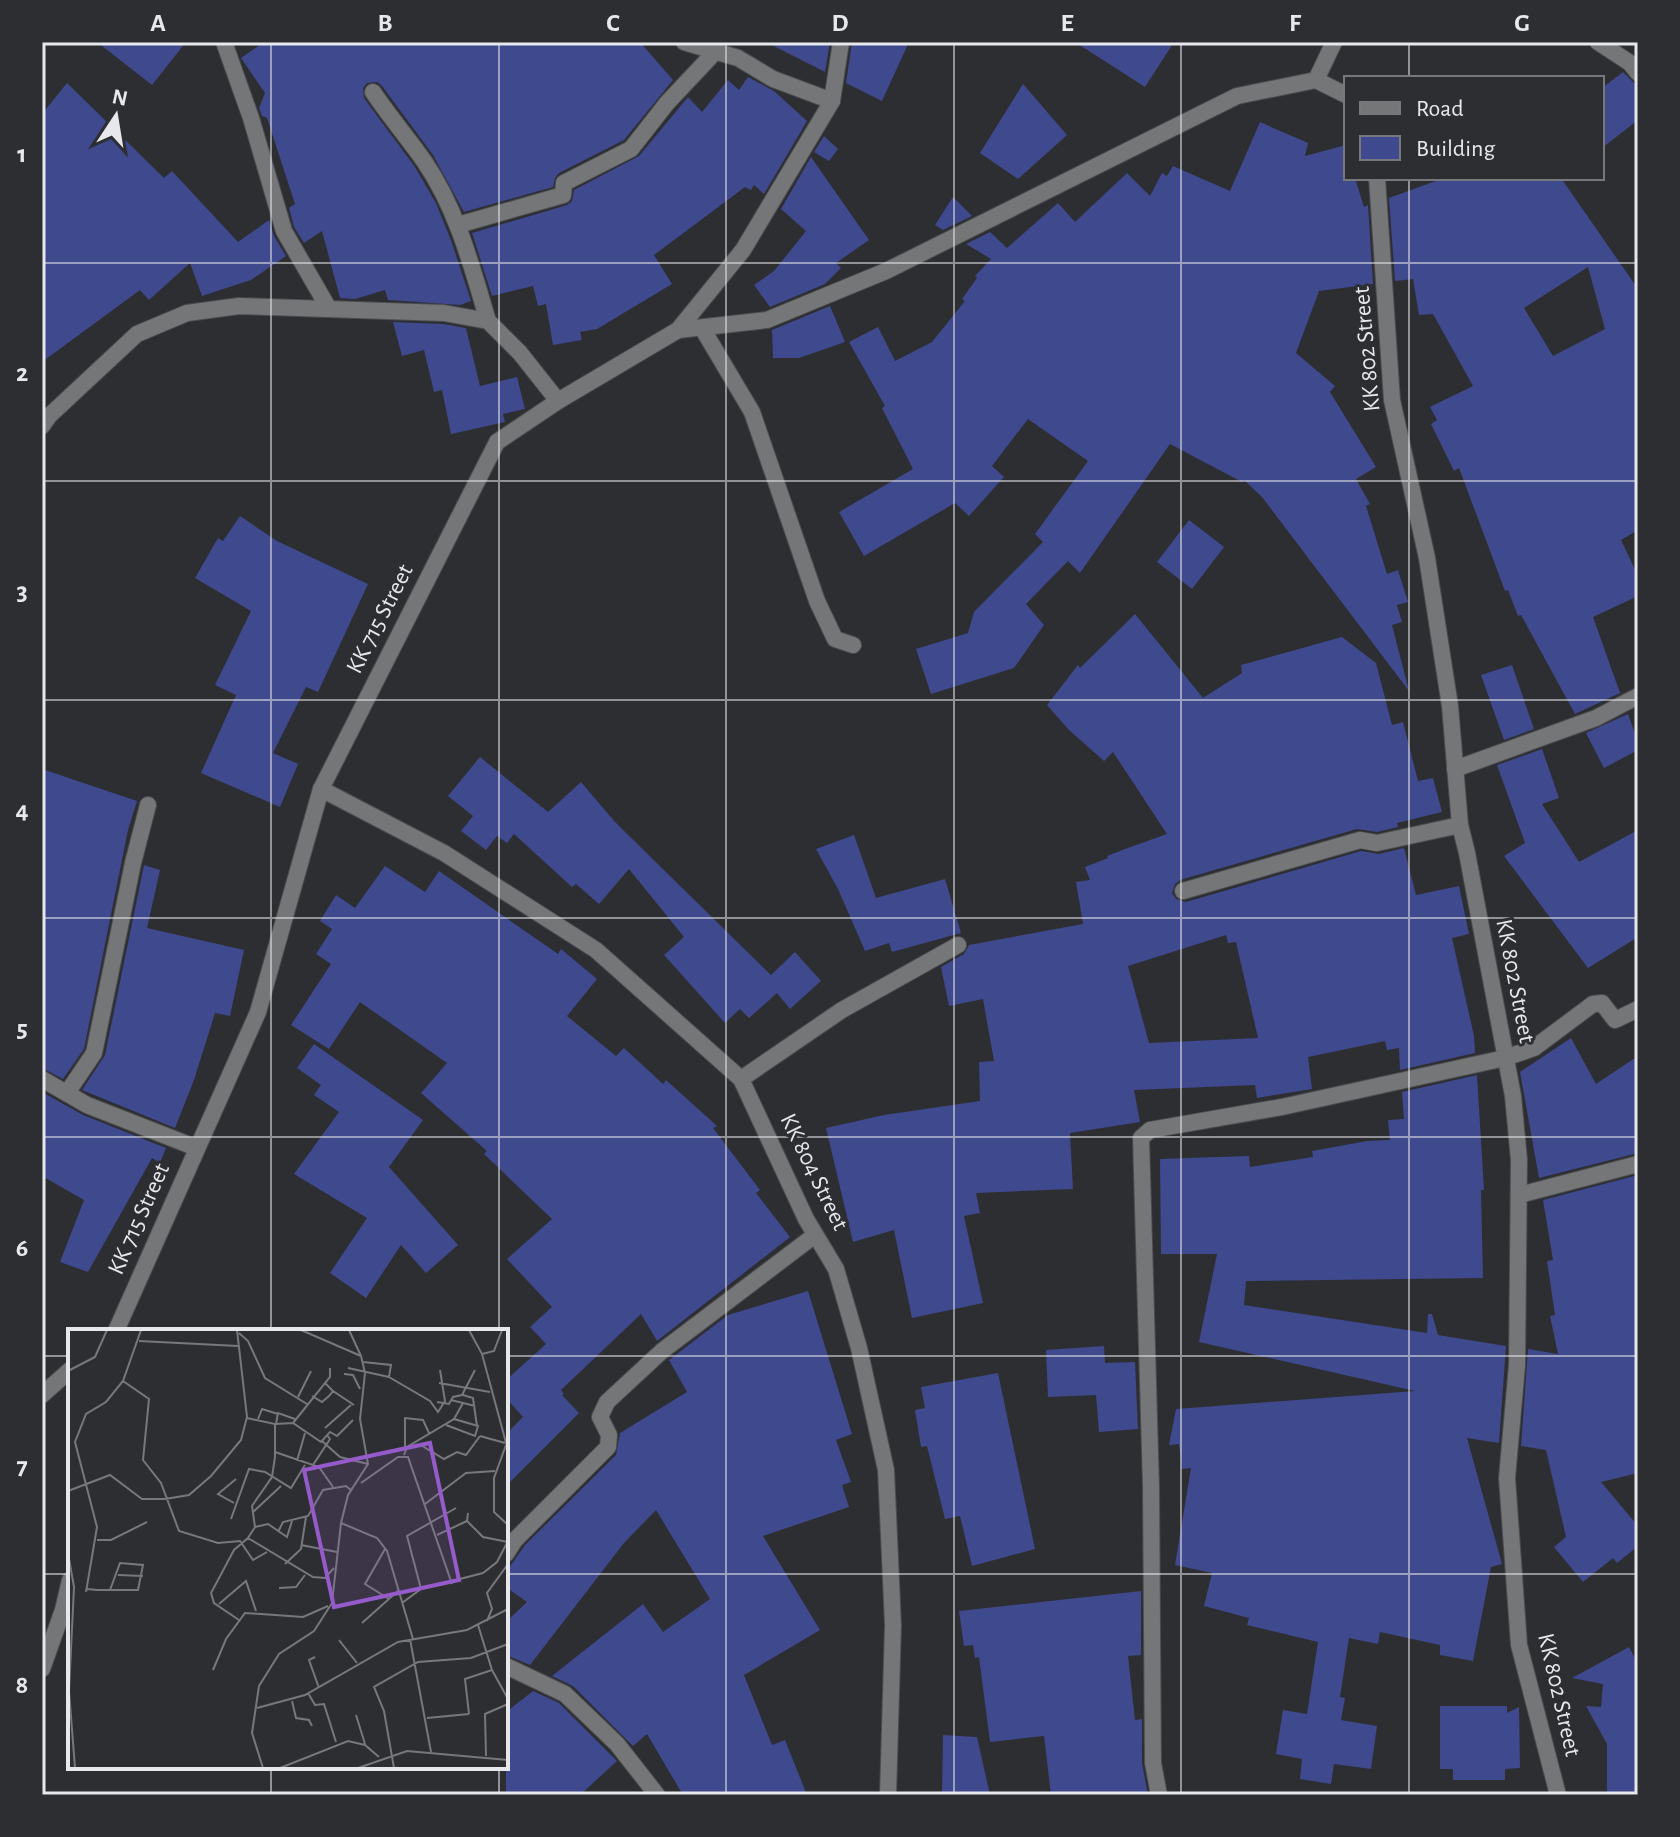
<svg xmlns="http://www.w3.org/2000/svg" width="1680" height="1837" font-family="'Alegreya Sans',sans-serif">
<rect width="100%" height="100%" fill="#2d2e32"/>
<g fill="#3f498d" fill-rule="evenodd">
<polygon points="97,42 186,42 152,85"/>
<polygon points="264,42 640,42 673,80 624,140 559,173 555,178 553,187 464,212 433,155 382,86 377,82 367,83 363,88 364,98 415,167 436,203 452,243 471,301 460,305 388,300 385,290 355,299 340,298 322,231 304,243 294,227 289,208 295,204 267,118 262,116 259,108 265,93 241,58"/>
<polygon points="766,42 830,42 825,72"/>
<polygon points="852,42 909,42 882,101 846,83"/>
<polygon points="1075,42 1174,42 1145,87"/>
<polygon points="1623,72 1638,87 1638,120 1602,148 1602,88"/>
<polygon points="748,77 774,91 807,121 764,194 754,185 751,190 745,187 654,255 672,284 597,329 580,332 582,340 553,345 546,304 538,306 533,286 492,296 472,233 567,205 572,201 574,190 639,156 688,97 702,112 728,80 739,90"/>
<polygon points="67,83 164,178 172,171 238,242 269,220 274,236 286,256 251,280 202,296 190,263 149,300 140,290 42,362 42,114"/>
<polygon points="1023,84 1067,135 1018,179 980,153"/>
<polygon points="1260,122 1308,143 1305,156 1346,145 1346,178 1355,178 1364,207 1368,205 1373,284 1319,291 1296,353 1335,386 1330,392 1376,467 1356,479 1370,504 1366,506 1387,574 1398,570 1408,602 1397,605 1402,622 1392,625 1409,691 1262,497 1244,480 1242,482 1170,444 1080,573 1068,561 1026,604 1044,625 1014,668 931,694 916,649 968,633 974,612 1043,542 1035,534 1088,461 1028,419 992,466 1004,477 969,516 955,503 864,556 839,512 913,469 882,408 885,406 849,342 878,327 895,361 932,342 965,301 962,299 977,278 975,276 991,259 966,244 990,232 1007,248 1058,203 1075,222 1127,173 1150,196 1162,173 1167,176 1173,166 1230,191"/>
<polygon points="824,136 838,149 829,161 814,152"/>
<polygon points="811,157 869,240 836,263 841,268 825,284 770,307 754,285 774,271 806,231 781,209"/>
<path d="M1444 178H1561L1638 289V530L1621 540 1638 576V596L1593 617 1620 693 1575 714 1521 615 1518 616 1508 590 1505 591 1459 468 1454 471 1431 424 1437 420 1430 407 1473 386 1433 314 1419 315 1413 279 1395 281 1389 198ZM1588 267 1605 329 1553 356 1524 308Z"/>
<polygon points="953,197 972,216 943,230 935,225"/>
<polygon points="830,306 845,342 799,358 773,358 772,330"/>
<polygon points="393,322 443,324 466,328 480,386 517,377 525,409 503,414 505,422 451,434 442,390 434,392 424,350 402,356"/>
<polygon points="240,516 277,541 368,584 318,692 306,687 273,753 298,764 280,807 201,773 236,695 215,685 251,611 195,578 218,538 223,541"/>
<polygon points="1189,520 1224,547 1192,589 1157,562"/>
<path d="M1135 614 1203 698 1242 673 1241 665 1342 637 1376 663 1392 725 1403 722 1418 781 1433 778 1442 812 1397 823 1398 827 1377 832 1357 829 1180 880 1175 884 1172 893 1176 899 1186 902 1361 851 1379 854 1404 848 1416 895 1459 886 1469 934 1452 938 1474 1036 1475 1053 1400 1070 1399 1048 1387 1050 1385 1041 1308 1057 1312 1089 1257 1098 1255 1085 1134 1090 1140 1122 1070 1133 1073 1189 976 1193 980 1213 964 1216 983 1303 912 1318 894 1230 853 1242 826 1128 884 1115 980 1101 979 1062 994 1061 983 999 949 1006 941 967 964 954 969 945 1083 924 1076 882 1090 880 1085 867 1108 858 1107 856 1125 849 1167 834 1113 752 1104 761 1069 730 1047 705 1078 665 1080 668ZM1226 935 1228 943 1236 942 1258 1038 1149 1043 1128 966Z"/>
<polygon points="1512,665 1534,729 1504,740 1481,675"/>
<polygon points="1628,714 1638,742 1638,750 1604,768 1586,733"/>
<polygon points="1542,749 1559,798 1542,804 1579,862 1638,830 1638,937 1588,968 1504,856 1525,843 1497,765"/>
<polygon points="480,757 548,812 581,782 615,822 771,975 795,952 821,981 790,1009 777,993 749,1018 740,1009 725,1023 664,955 684,937 629,869 599,904 576,884 572,887 514,834 507,843 497,836 486,850 461,831 473,816 448,796"/>
<polygon points="42,769 137,801 128,830 84,1049 63,1079 42,1068"/>
<polygon points="854,835 876,898 945,879 961,933 892,952 889,943 865,951 838,889 816,849"/>
<polygon points="144,865 160,870 147,928 244,950 230,1016 215,1013 194,1080 175,1128 82,1090 105,1055"/>
<polygon points="385,866 425,892 439,871 558,954 561,949 597,979 567,1016 616,1056 624,1048 663,1084 666,1080 717,1126 713,1128 760,1190 756,1193 790,1237 657,1341 641,1314 561,1390 564,1394 562,1395 579,1413 506,1486 506,1434 523,1417 506,1398 506,1380 546,1344 530,1327 552,1307 507,1259 552,1219 484,1154 487,1151 421,1093 447,1063 360,1002 329,1049 291,1025 331,964 316,954 332,929 320,921 336,895 355,908"/>
<polygon points="1571,1038 1596,1084 1638,1056 1638,1153 1539,1178 1520,1072"/>
<polygon points="314,1044 423,1120 389,1167 458,1245 426,1273 401,1245 366,1298 330,1273 367,1218 294,1174 339,1112 314,1095 321,1085 297,1068"/>
<polygon points="1477,1075 1484,1190 1481,1190 1483,1278 1246,1281 1244,1305 1427,1333 1428,1314 1432,1314 1438,1335 1506,1346 1499,1443 1467,1438 1502,1564 1491,1567 1473,1661 1440,1655 1440,1645 1380,1632 1378,1644 1349,1638 1340,1697 1345,1698 1341,1720 1377,1726 1371,1769 1334,1764 1331,1784 1300,1779 1302,1759 1276,1754 1283,1710 1307,1714 1318,1642 1247,1625 1249,1618 1204,1606 1212,1573 1175,1565 1191,1468 1182,1469 1179,1444 1169,1445 1176,1409 1415,1391 1199,1342 1217,1254 1161,1254 1160,1159 1249,1156 1250,1167 1313,1157 1312,1151 1367,1141 1390,1140 1388,1120 1404,1119 1402,1092"/>
<polygon points="42,1092 83,1115 166,1148 160,1163 152,1158 88,1272 60,1262 84,1200 42,1176"/>
<polygon points="1638,1175 1638,1473 1601,1482 1638,1526 1638,1546 1617,1563 1613,1558 1583,1582 1554,1547 1566,1537 1546,1450 1521,1446 1528,1349 1558,1354 1550,1316 1555,1315 1547,1261 1553,1260 1543,1200"/>
<polygon points="808,1291 852,1434 836,1440 851,1482 842,1485 849,1507 763,1536 820,1630 744,1675 772,1745 785,1740 807,1795 683,1795 647,1734 633,1746 573,1686 552,1676 643,1604 663,1632 710,1599 656,1510 624,1543 530,1665 506,1655 506,1622 527,1602 506,1587 506,1572 525,1545 616,1455 620,1433 687,1392 669,1360 728,1315"/>
<polygon points="1104,1346 1105,1363 1135,1362 1138,1429 1099,1432 1096,1395 1048,1397 1046,1350"/>
<polygon points="998,1373 1035,1549 972,1566 960,1516 945,1519 927,1446 921,1447 915,1410 925,1408 921,1387"/>
<polygon points="1141,1591 1141,1655 1128,1656 1135,1720 1142,1719 1142,1763 1148,1795 1051,1795 1044,1736 990,1742 979,1657 975,1658 973,1645 964,1646 959,1611"/>
<polygon points="1629,1647 1638,1664 1638,1795 1607,1795 1607,1744 1586,1706 1601,1707 1603,1684 1572,1678"/>
<polygon points="533,1691 559,1703 617,1761 580,1795 506,1795 506,1712"/>
<polygon points="1440,1706 1507,1706 1507,1713 1519,1707 1520,1768 1505,1769 1505,1780 1453,1780 1453,1769 1440,1769"/>
<polygon points="943,1735 977,1737 990,1795 942,1795"/>
</g>
<g fill="none" stroke-linecap="round" stroke-linejoin="round">
<defs>
<polyline id="lane" points="702,328 752,412 817,601 835,639 853,645"/>
<g id="street">
<polyline points="224,42 251,118 284,231 329,309"/>
<polyline points="684,42 738,58 773,79 832,101"/>
<polyline points="1598,42 1630,63 1638,73"/>
<polyline points="1316,80 1334,42"/>
<path d="M373 92C389 116 408 138 424 161 457 209 472 267 488 321"/>
<polyline points="1377,178 1392,400 1427,558 1450,706 1460,825 1467,853 1513,1096 1519,1160 1517,1365 1507,1478 1519,1645 1558,1795"/>
<polyline points="458,225 563,195 564,183 631,149 667,103 715,52"/>
<polyline points="678,330 767,320 886,271 1237,96 1316,80 1346,95"/>
<polyline points="42,426 49,416 137,334 187,313 239,306 444,313 488,321 520,353 558,401"/>
<polyline points="1455,769 1596,718 1638,696"/>
<polyline points="321,789 444,853 596,950 741,1079 806,1219 836,1269 859,1348 886,1470 893,1625 888,1795"/>
<polyline points="1183,891 1360,840 1377,843 1460,825"/>
<polyline points="42,1079 87,1105 197,1148"/>
<polyline points="741,1079 842,1010 958,945"/>
<polyline points="67,1093 94,1053 133,863 148,805"/>
<polyline points="1519,1195 1638,1164"/>
<polyline points="116,1331 258,1012 321,789 497,442 558,401 678,330 743,250 832,101 841,42"/>
<polyline points="42,1395 70,1370"/>
<polyline points="506,1554 515,1540 608,1447 609,1435 600,1417 607,1402 662,1351 815,1235"/>
<polyline points="506,1666 565,1694 617,1744 657,1795"/>
<polyline points="42,1669 63,1610 70,1580"/>
<polyline points="1159,1795 1153,1763 1151,1487 1141,1138 1150,1130 1282,1107 1505,1058 1534,1048 1593,1004 1602,1003 1615,1020 1638,1009"/>
</g>
</defs>
<use href="#lane" stroke="#4b4c50" stroke-width="18"/>
<use href="#street" stroke="#4b4c50" stroke-width="18"/>
<use href="#lane" stroke="#757678" stroke-width="16"/>
<use href="#street" stroke="#757678" stroke-width="16"/>
</g>
<path fill="none" stroke="#e7e8eb" stroke-width="2" stroke-opacity="0.55" d="M271 42V1331M499 42V1331M726 42V1795M954 42V1795M1181 42V1795M1409 42V78M1409 178V1795M42 263H1638M42 481H1638M42 700H1638M42 918H1638M42 1137H1638M42 1356H70M506 1356H1638M42 1574H70M506 1574H1638M271 1767V1795M499 1767V1795"/>
<g text-anchor="middle" dominant-baseline="central" stroke-width="6" stroke-linejoin="round" paint-order="stroke">
<g font-size="24" fill="#e7e8eb" stroke="#2d2e32">
<text transform="translate(1367 349) rotate(-95)">KK 802 Street</text>
<text transform="translate(380 619) rotate(-63)">KK 715 Street</text>
<text transform="translate(1515 981) rotate(79)">KK 802 Street</text>
<text transform="translate(814 1172) rotate(64)">KK 804 Street</text>
<text transform="translate(139 1219) rotate(-66)">KK 715 Street</text>
<text transform="translate(1559 1695) rotate(77)">KK 802 Street</text>
</g>
</g>
<g transform="translate(68 1329)">
<rect width="440" height="440" fill="#2d2e32"/>
<path fill="none" stroke="#77787c" stroke-width="2" d="M281 1 293 27M401 1 414 25 440 121M171 4 180 12 197 49 239 75M71 12 170 17M414 25 426 22 434 1M295 33 323 36 321 48 362 72 370 83 377 72 372 41M280 39 321 48M0 42 27 28 39 1M276 45 285 46 292 60M55 52 81 70 75 131 93 154 111 202 150 214 172 212 185 231 199 223M371 54 422 63M265 62 286 76M395 66 405 69 409 97M244 67 254 73 261 67 265 62 257 54M230 68 243 42M383 71 407 77M369 73 381 75 385 68 394 66 407 41M179 89 207 95V128L204 148 184 177 187 198 180 209 245 248 257 249 266 239M190 90 194 80 210 85M225 94 262 48V39M207 95 225 94 253 113 262 103 269 107 285 91M208 95 210 84 227 90M378 96 407 107 410 97 386 90M257 99 283 76M412 107 437 114M254 112 272 128 300 135M351 115 376 130 389 123 398 126 412 107M438 116 426 149V183L440 196M337 119V89L355 91 361 104M207 123 251 138 265 158M336 126 339 118 386 90 395 74M229 132 237 104M245 136 262 110 259 106M293 154 330 128H340L384 255M0 162 42 146 74 170H97L121 166 143 147 173 111 179 88 169 1M166 174 150 165 168 150M357 175 398 144 427 142M185 183 213 157M400 184 399 192 415 208 440 213M163 190 181 140 197 143 223 159 237 136M273 194 309 209 319 222 345 310M187 198 200 195 219 208 224 192M210 203 215 193 240 187 255 161 278 157 284 162M369 206 399 192M29 211H43L79 193M233 216 269 223M317 220 297 255 321 270M0 224 6 258 1 362 7 439M217 235 233 220 238 188M50 246 75 247M211 259 228 258 237 246M19 260 29 261H70L75 236 52 234 42 261M353 260 339 207 388 179M18 263 29 198 7 113 18 85 38 73 55 52 73 1M334 274 353 260 415 244 429 233 440 212M151 275 178 252 188 282M171 291 146 274 143 264 166 221 180 209M419 292 424 280 419 264 440 235M294 294 331 261M410 296 424 341 440 370M342 310 363 423M271 311 289 334M247 328 241 331 251 359M145 341 158 310 177 284 235 288 260 277M240 364 247 376 256 375 268 413M224 372 228 389 241 391 244 397M189 379 237 366 330 313 399 301 440 280M401 385 397 350 424 341M288 386 297 415M359 389 401 385M418 427 417 385 440 375M195 439 184 404 191 357 211 325 246 302 264 274 273 194 280 166 300 135 292 90 297 44 293 27 233 1M212 439 280 412 297 416 311 428M290 439 339 422 440 431M326 439 316 382 306 358 350 333 403 329 440 315"/>
<path fill="#965bca" fill-opacity="0.15" stroke="#965bca" stroke-width="4" d="M362 114 391 251 266 278 236 141Z"/>
<rect width="440" height="440" fill="none" stroke="#e7e8eb" stroke-width="4"/>
</g>
<rect width="1680" height="1837" fill="none" stroke="#2d2e32" stroke-width="88"/>
<rect x="1344" y="76" width="260" height="104" fill="#2d2e32" stroke="#77787c" stroke-width="2"/>
<rect x="1360" y="102" width="40" height="12" fill="#757678" stroke="#77787c" stroke-width="2"/>
<text x="1416" y="116" font-size="24" fill="#e7e8eb">Road</text>
<rect x="1360" y="136" width="40" height="24" fill="#3f498d" stroke="#77787c" stroke-width="2"/>
<text x="1416" y="156" font-size="24" fill="#e7e8eb">Building</text>
<g transform="translate(116 116) rotate(12)" stroke="#2d2e32" stroke-width="6" paint-order="stroke">
<path d="M0-6L14 30L0 20L-14 30Z" fill="#e7e8eb"/>
<text y="-12" font-size="22" font-weight="bold" text-anchor="middle" fill="#e7e8eb">N</text>
</g>
<rect x="44" y="44" width="1592" height="1749" fill="none" stroke="#e7e8eb" stroke-width="3"/>
<g font-size="26" text-anchor="middle" font-weight="bold" fill="#e7e8eb">
<text x="158" y="31">A</text>
<text x="385" y="31">B</text>
<text x="613" y="31">C</text>
<text x="840" y="31">D</text>
<text x="1067" y="31">E</text>
<text x="1295" y="31">F</text>
<text x="1522" y="31">G</text>
<text x="22" y="162">1</text>
<text x="22" y="381">2</text>
<text x="22" y="600">3</text>
<text x="22" y="818">4</text>
<text x="22" y="1037">5</text>
<text x="22" y="1256">6</text>
<text x="22" y="1474">7</text>
<text x="22" y="1693">8</text>
</g>
</svg>
